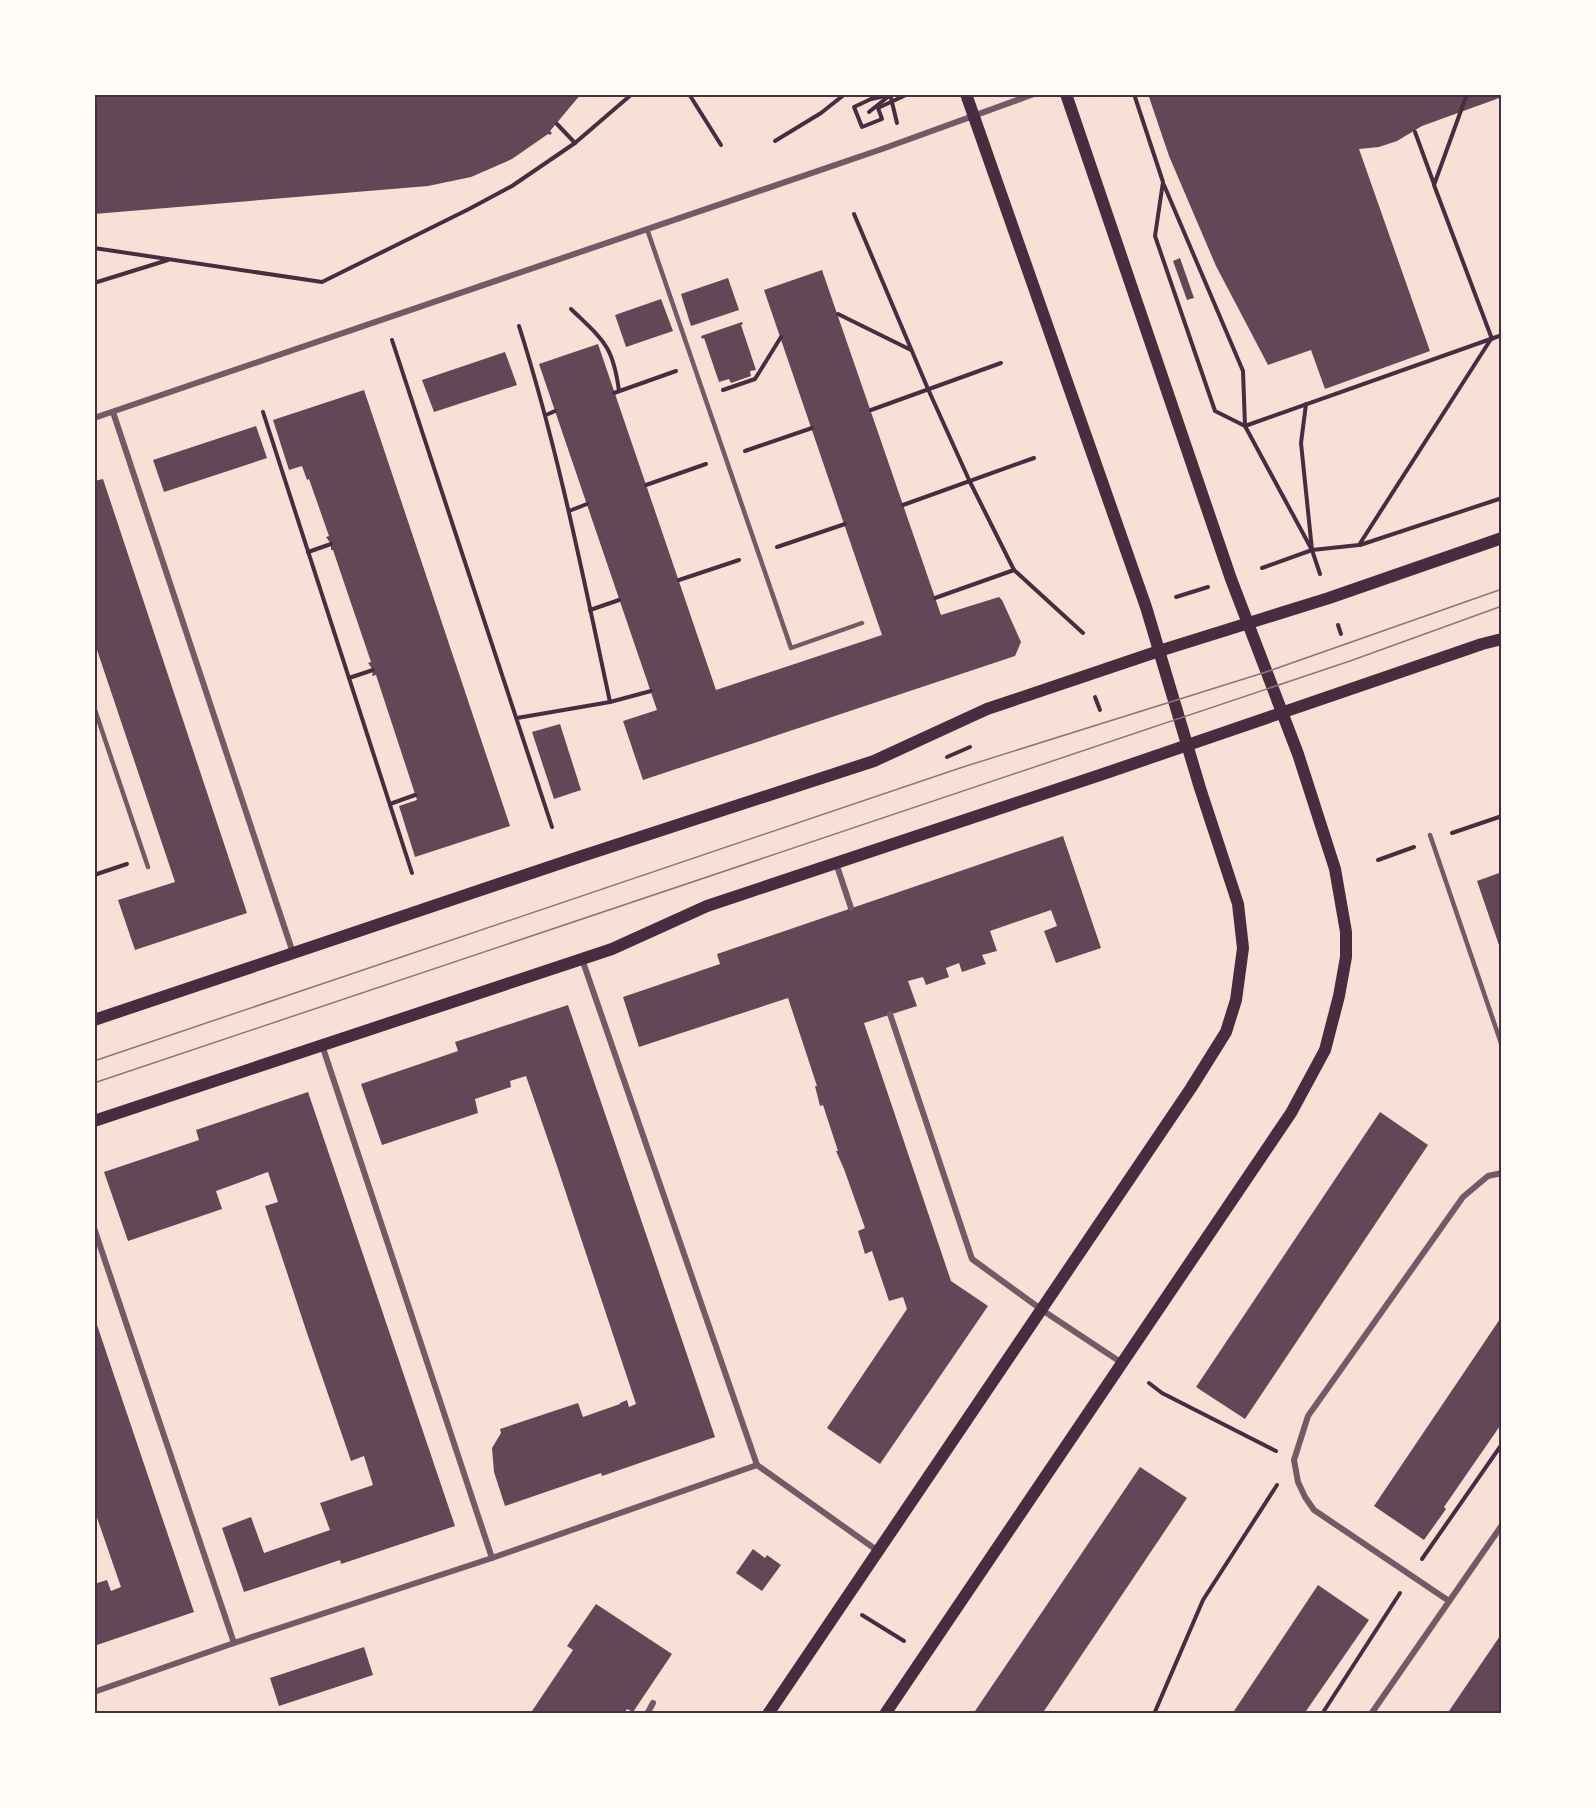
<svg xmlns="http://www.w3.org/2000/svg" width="1596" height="1808" font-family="'DM Sans',sans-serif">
<rect width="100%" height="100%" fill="#f7e1d7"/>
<g fill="#644757">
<polygon points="94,94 581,94 550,131 552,133 550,135 548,134 512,159 471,177 428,186 94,214"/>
<polygon points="1148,94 1502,94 1502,97 1422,126 1397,141 1379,147 1359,149 1430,351 1325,389 1311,350 1268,365 1216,266 1169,156"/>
<polygon points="1180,258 1194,298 1187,300 1173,261"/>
<polygon points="822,270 941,615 999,597 1002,600 1021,642 1015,656 643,780 623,721 657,710 539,364 598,344 716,690 882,635 764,290"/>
<polygon points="728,278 739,310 691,326 681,294"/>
<polygon points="661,299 673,331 626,347 615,315"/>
<polygon points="742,322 743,324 741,325 756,370 750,371 751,376 731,383 729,379 719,382 704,338 702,339 701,336"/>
<polygon points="505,352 517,385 434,412 422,380"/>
<polygon points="364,390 510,826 415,857 399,806 417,800 376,675 372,676 373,670 368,663 371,662 333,550 331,550 331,544 326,537 329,536 309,479 307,480 302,466 289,470 273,420"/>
<polygon points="256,426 267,458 164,492 153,460"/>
<polygon points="103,479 247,913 135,950 118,900 175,882 94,641 94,481"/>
<polygon points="560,724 581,790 554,799 532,732"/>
<polygon points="1063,836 1101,948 1056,963 1044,931 1057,926 1051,910 990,931 997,951 982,955 986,964 962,972 959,963 946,968 949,977 926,985 923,977 908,981 917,1006 864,1023 951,1281 988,1306 880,1464 827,1428 907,1309 903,1297 889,1301 872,1251 865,1254 858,1231 865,1228 844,1169 836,1151 838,1151 823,1105 820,1106 815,1086 817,1086 788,998 639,1047 623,997 720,964 717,954"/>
<polygon points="1502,872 1502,951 1501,951 1477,881"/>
<polygon points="568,1005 715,1437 602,1476 601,1473 505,1506 494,1472 492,1448 501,1433 500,1429 578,1403 583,1417 620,1404 620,1403 627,1400 629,1407 636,1404 556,1163 526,1076 510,1081 511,1087 475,1099 478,1113 382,1145 361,1084 458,1051 455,1042"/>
<polygon points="308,1092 455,1526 341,1564 340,1560 244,1592 222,1528 251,1517 264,1553 330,1530 320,1503 373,1485 364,1456 351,1461 307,1333 265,1206 278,1202 268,1172 216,1191 222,1209 128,1241 104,1172 199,1140 196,1130"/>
<polygon points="1380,1112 1428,1145 1245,1419 1196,1387"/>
<polygon points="1502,1316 1502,1423 1444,1507 1446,1509 1424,1540 1374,1506"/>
<polygon points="95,1319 194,1612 94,1646 94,1584 107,1580 111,1591 121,1587 94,1509"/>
<polygon points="1140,1467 1187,1498 1042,1714 973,1714"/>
<polygon points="753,1549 765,1558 767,1555 781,1565 762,1591 736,1573"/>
<polygon points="1318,1585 1369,1620 1304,1714 1232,1714"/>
<polygon points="596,1604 672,1654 633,1712 627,1709 624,1714 530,1714 573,1650 567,1646"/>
<polygon points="1502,1633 1502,1714 1447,1714 1449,1711"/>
<polygon points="364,1647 373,1675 279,1706 270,1678"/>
</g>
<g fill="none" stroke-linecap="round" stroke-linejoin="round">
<g stroke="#4a2c40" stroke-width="4">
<polyline points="689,94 721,145"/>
<polyline points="890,94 897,123"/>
<polyline points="1134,94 1163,182 1155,236 1215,411 1245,426 1502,335"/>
<polyline points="1467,94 1434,185 1492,339"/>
<polyline points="890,95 871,99 854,107 862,127 882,119 878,108 908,94"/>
<polyline points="869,112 889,96"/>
<polyline points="557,124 575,143"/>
<polyline points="1415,132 1434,184"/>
<polyline points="775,141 821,113 845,94"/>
<polyline points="1164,185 1243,371 1245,426 1312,550"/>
<polyline points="854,214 928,389 970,482 1014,570 1083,633"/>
<polyline points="94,248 322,282 469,209 512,186 575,143 632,94"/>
<polyline points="94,283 168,260"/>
<path d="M571 309C603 340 613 345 619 391"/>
<polyline points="838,314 911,350"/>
<path d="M519 326C558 449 583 576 610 702"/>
<polyline points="392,340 552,827"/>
<polyline points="723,390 755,379 781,337"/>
<polyline points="614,393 676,371"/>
<polyline points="1306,404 1301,443 1312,550 1320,574"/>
<polyline points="871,410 1001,363"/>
<polyline points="263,412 412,873"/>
<polyline points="546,415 555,411"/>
<polyline points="745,451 812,428"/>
<polyline points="646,485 706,464"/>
<polyline points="903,505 1034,458"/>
<polyline points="569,511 587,504"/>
<polyline points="1360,545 1502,498"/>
<polyline points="777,547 845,524"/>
<polyline points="308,552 331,544"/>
<polyline points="1262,568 1312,550 1359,545 1491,339"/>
<polyline points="679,580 739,560"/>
<polyline points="1176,597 1208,587"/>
<polyline points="935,598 1014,570"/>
<polyline points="590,610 619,600"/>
<polyline points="1338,625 1341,634"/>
<polyline points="349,678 373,670"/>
<polyline points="1095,697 1100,710"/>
<polyline points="517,718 610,702 651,691"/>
<polyline points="947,757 970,747"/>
<polyline points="390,804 415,795"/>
<polyline points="1452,833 1502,816"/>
<polyline points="1378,860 1414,847"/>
<polyline points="94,875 127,864"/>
<polyline points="94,1049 95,1050"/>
<polyline points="1149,1383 1162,1393 1276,1451"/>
<polyline points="1422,1559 1502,1444"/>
<polyline points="862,1615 904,1641"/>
<polyline points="1154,1714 1203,1600 1277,1485"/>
<polyline points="1322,1714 1400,1593"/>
</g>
<g stroke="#755966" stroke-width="4.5">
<polyline points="647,229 791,648 862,623"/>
<polyline points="94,707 148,867"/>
<polyline points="1430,835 1502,1046"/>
</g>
<g stroke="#755966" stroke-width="6">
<polyline points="113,412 293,953"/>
<polyline points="94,418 882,149 1034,94"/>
<polyline points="836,863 851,908"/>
<polyline points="582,959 757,1465"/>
<polyline points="890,1014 972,1259 1042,1310 1122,1363"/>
<polyline points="322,1045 492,1558"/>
<polyline points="94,1228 234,1643"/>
<polyline points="1449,1601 1314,1510 1305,1497 1298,1482 1294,1460 1308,1416 1463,1197 1488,1176 1502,1173"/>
<polyline points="94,1692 234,1643 492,1558 757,1465 878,1551"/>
<polyline points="647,1714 653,1703"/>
<polyline points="1371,1714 1502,1525"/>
</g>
<g stroke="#4a2c40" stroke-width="12">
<polyline points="94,1020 579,857 874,761 987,709 1159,651 1329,598 1502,538"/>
<polyline points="94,1121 612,949 707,906 1106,773 1482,644 1502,639"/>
<polyline points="768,1714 1191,1088 1226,1032 1236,1000 1243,948 1238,904 1200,788 1146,607 966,94"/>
<polyline points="885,1714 1291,1113 1325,1050 1339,996 1346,957 1346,932 1335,869 1298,754 1231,579 1066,94"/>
</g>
<g stroke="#8f747c" stroke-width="1.5">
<polyline points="94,1061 963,767 1266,672 1502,589"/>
<polyline points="94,1083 1350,661 1502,606"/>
</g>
</g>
<rect width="1596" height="1808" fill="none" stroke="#fffaf5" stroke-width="192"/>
<rect x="96" y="96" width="1404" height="1616" fill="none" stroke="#4a2c40" stroke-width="2"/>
</svg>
